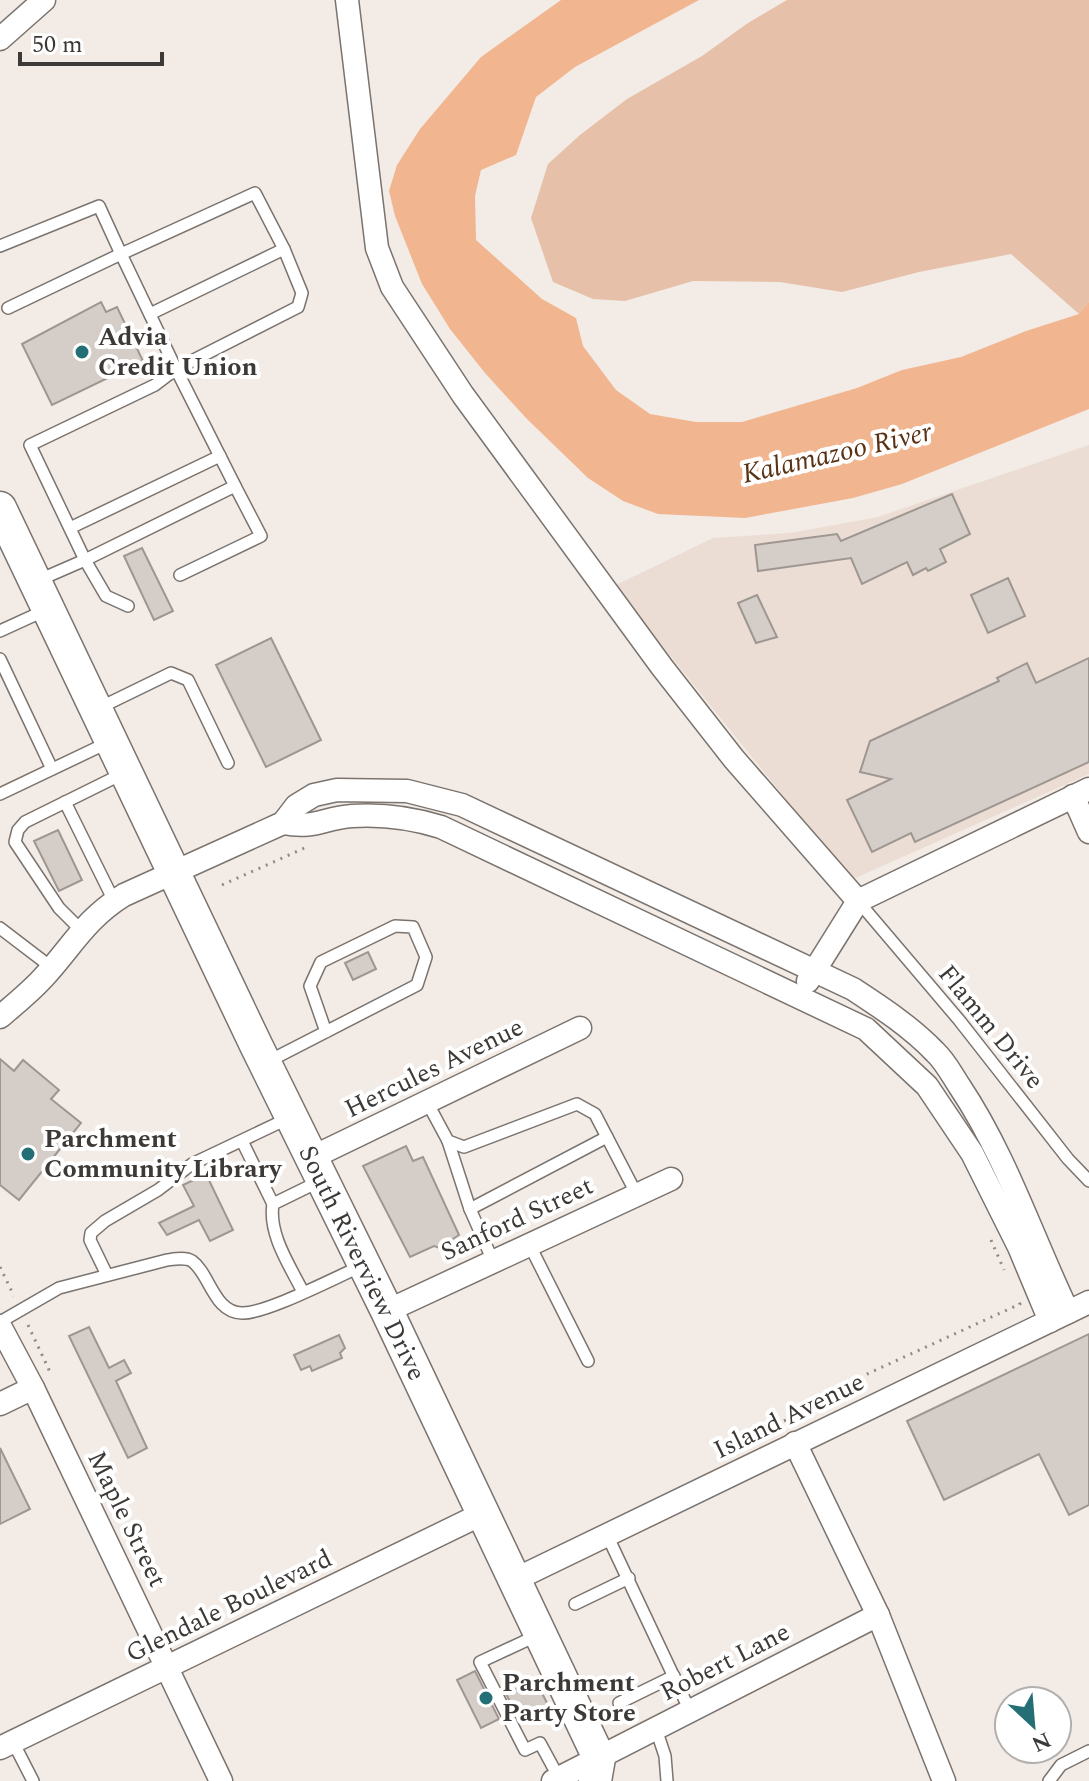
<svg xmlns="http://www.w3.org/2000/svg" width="1089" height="1781" font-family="Spectral,serif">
<rect width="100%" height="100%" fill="#f3ebe6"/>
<polygon fill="#ecddd4" points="1089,445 1089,774 851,880 614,586 713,538 790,533 878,517"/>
<polygon fill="#e6c0a8" points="787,0 1089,0 1089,301 1079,314 1011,254 919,272 842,292 780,282 693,281 625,301 593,299 553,282 531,218 548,164 580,135 627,99 702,56 748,23"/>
<polygon fill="#f1b68f" points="561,0 699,0 575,67 536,97 516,155 481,170 475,196 476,240 542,299 576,318 583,346 616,390 650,414 696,422 742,422 857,388 902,370 961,357 1026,331 1079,314 1089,301 1089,409 902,484 853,498 745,518 658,514 623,501 588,478 527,419 485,373 450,329 422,284 395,216 389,191 397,165 420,129 481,57"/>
<g fill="#d4cdc8" stroke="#9d9691" stroke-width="2">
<polygon points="101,302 106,312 117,307 143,361 52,405 22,344"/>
<polygon points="952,494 970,534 940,549 946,562 928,571 926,568 913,575 907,562 862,584 851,558 758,571 755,545 837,534 841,541"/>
<polygon points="142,548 173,611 154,620 124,556"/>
<polygon points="1008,578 1025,616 988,633 971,595"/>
<polygon points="757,595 777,637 756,643 738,603"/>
<polygon points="271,638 321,740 266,767 216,665"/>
<polygon points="1089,658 1089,762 915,842 911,833 872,852 847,800 891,779 860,772 870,741 999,681 997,678 1027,663 1036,683"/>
<polygon points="58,830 82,880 59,891 34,841"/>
<polygon points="368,952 376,969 353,980 345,963"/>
<polygon points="0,1059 14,1071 23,1060 59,1090 51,1099 81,1123 19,1200 0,1185"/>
<polygon points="406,1146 413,1161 423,1157 459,1235 450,1241 446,1250 434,1246 410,1257 363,1166"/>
<polygon points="206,1174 233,1230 210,1241 199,1220 167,1235 159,1223 194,1206 183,1185"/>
<polygon points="89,1327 109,1368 124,1360 131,1373 116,1381 147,1448 128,1458 69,1336"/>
<polygon points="1089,1334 1089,1505 1069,1515 1039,1454 944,1500 907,1421"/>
<polygon points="339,1335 345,1348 340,1353 342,1358 312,1371 310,1366 301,1370 294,1355"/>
<polygon points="0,1448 30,1509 0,1524"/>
<polygon points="475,1671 499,1719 481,1728 457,1680"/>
<polygon points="535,1679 550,1709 529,1719 523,1707 515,1711 506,1694"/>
</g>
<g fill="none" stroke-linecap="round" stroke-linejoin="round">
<defs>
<g id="lane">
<polyline points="0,246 99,206 121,254 255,193 284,249 150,314"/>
<polyline points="8,308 121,254 176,369 155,385 30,445 85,560 39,580"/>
<polyline points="70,528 220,456"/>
<polyline points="180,575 261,536 235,486"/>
<polyline points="128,606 106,596 85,560 235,486 176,369 298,307 302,293 284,249"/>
<polyline points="0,631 48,609"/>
<polyline points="0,659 52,769"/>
<polyline points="97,709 171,673 188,680 228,763"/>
<polyline points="0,794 107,743"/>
<polyline points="65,802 114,901"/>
<polyline points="858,901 959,1020 1068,1159 1089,1181"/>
<polyline points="0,928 51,967"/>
<polyline points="81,930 59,908 15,842 18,830 25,822 122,774"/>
<polyline points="269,1061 417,985 426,957 413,927 395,926 321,962 310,986 326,1032"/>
<polyline points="427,1102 448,1141 464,1147 577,1104 595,1114 637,1195"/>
<polyline points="242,1141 273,1204"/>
<polyline points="448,1141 470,1209 493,1261"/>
<polyline points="470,1209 607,1137"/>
<polyline points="529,1244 588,1361"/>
<polyline points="107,1275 90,1240 91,1233 105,1221 158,1190 192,1164 289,1118"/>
<path d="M303 1292C290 1266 268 1234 273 1204L320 1181"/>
<path d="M0 1322 59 1288 167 1260C175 1259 185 1257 192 1261 210 1274 214 1313 242 1313 266 1314 338 1276 364 1265"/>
<polyline points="607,1535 690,1711"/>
<polyline points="575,1604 629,1578"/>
<polyline points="538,1635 480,1662 525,1750 540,1743 559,1778"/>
<polyline points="619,1703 674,1676"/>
<polyline points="656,1729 665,1756 667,1781"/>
<polyline points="13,1742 33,1781"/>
<polyline points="1049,1781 1061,1765 1089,1751"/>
</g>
<g id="street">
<polyline points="347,0 377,248 392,287 463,395 662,667 734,759 858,901"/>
<polyline points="0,39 44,0"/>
<polyline points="1073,796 1089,832"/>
<path d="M283 823C316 829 323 818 352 816 383 814 412 818 441 827L866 1029 927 1086 972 1153 1019 1247 1050 1321"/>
<polyline points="808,981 858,901 1089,789"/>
<path d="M0 1017C14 1005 29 993 42 979 72 947 84 920 124 895L283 823 296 806 314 795 337 790 407 791 462 805 853 989C882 1008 911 1027 935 1052 945 1061 952 1075 960 1087 1006 1156 1032 1237 1068 1312"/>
<polyline points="311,1158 580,1028"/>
<polyline points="387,1311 671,1179"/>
<polyline points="0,1326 33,1388 221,1781"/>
<polyline points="0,1404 33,1388"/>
<polyline points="795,1443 878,1615 944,1781"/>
<polyline points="514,1580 1089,1302"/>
<polyline points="0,1748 482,1514"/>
<polyline points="553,1781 878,1615"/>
</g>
<polyline id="secondary" points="0,508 256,1045 387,1311 599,1758 595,1781"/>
</defs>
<use href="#lane" stroke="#7a736e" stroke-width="14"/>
<use href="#street" stroke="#7a736e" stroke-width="25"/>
<use href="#secondary" stroke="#7a736e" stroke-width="35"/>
<g stroke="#908a87" stroke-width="3" stroke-dasharray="2 6" stroke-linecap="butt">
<polyline points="222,885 309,846"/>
<polyline points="991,1240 1004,1270"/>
<polyline points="0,1267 14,1296"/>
<polyline points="28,1325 50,1372"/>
<polyline points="731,1439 789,1419 805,1404 819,1396 1020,1304 1019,1302"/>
</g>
<use href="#lane" stroke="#fff" stroke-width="11"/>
<use href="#street" stroke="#fff" stroke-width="22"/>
<use href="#secondary" stroke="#fff" stroke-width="32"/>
</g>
<g fill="#246e75" stroke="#fff" stroke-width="3">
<circle cx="82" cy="352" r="8"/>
<circle cx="28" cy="1154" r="8"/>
<circle cx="486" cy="1698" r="8"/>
</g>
<g text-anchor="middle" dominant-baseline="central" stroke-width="8" stroke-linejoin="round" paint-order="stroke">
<g font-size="26" font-weight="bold" fill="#3c3937" stroke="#fff" text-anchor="start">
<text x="98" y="337">Advia<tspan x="98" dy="30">Credit Union</tspan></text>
<text x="44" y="1139">Parchment<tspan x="44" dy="30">Community Library</tspan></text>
<text x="502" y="1683">Parchment<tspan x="502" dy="30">Party Store</tspan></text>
</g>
<g font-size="26" fill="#3c3937" stroke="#fff">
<text transform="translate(991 1027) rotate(51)">Flamm Drive</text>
<text transform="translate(434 1068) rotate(-26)">Hercules Avenue</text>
<text transform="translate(517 1219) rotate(-25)">Sanford Street</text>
<text transform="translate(362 1263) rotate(64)">South Riverview Drive</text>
<text transform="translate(789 1416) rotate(-26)">Island Avenue</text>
<text transform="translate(127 1519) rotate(64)">Maple Street</text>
<text transform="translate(229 1606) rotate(-26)">Glendale Boulevard</text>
<text transform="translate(725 1662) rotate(-27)">Robert Lane</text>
</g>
<g font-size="28" font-style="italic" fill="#593216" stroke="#fff">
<text transform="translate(837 453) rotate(-13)">Kalamazoo River</text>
</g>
</g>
<g transform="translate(1033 1725) rotate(154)"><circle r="38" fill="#ffffff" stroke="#b1b0af" stroke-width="2"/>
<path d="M0-6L14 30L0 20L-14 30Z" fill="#246e75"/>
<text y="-12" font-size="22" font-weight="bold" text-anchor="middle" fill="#3c3937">N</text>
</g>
<path d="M20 52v12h142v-12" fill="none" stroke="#3c3937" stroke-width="4"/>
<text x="32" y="52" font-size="24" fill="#3c3937" stroke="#ffffff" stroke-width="6" paint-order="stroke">50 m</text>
</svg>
